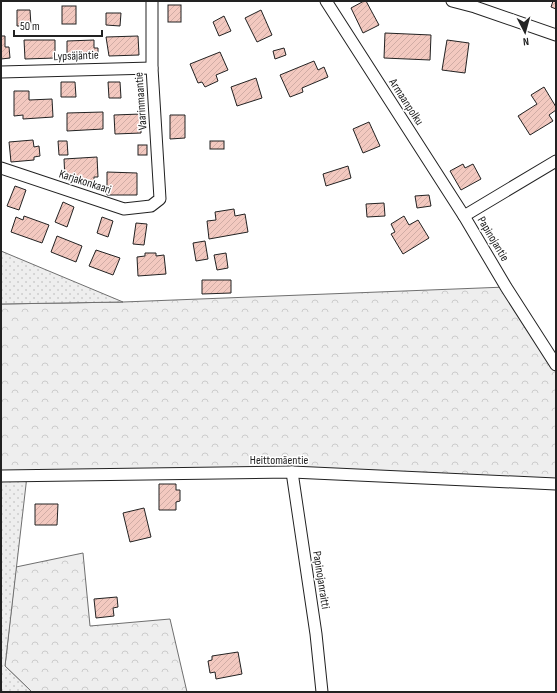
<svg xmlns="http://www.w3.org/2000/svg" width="557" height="693" font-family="'Sofia Sans Condensed',sans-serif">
<defs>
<pattern id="forest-crowns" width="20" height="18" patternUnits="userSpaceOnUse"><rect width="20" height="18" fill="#eee"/><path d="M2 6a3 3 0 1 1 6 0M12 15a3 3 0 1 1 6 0" fill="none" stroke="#ccc"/></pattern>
<pattern id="park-dots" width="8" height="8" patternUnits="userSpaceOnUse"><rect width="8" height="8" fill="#eee"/><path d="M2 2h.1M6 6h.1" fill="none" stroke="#ccc" stroke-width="1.8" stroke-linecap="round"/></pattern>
<pattern id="building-hatch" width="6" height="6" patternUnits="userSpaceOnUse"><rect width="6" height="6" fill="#f3c9c0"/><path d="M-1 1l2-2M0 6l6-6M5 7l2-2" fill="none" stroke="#d0aca5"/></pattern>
</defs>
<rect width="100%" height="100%" fill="#fff"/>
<g fill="url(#forest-crowns)" stroke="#6f6f6f">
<polygon points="506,287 556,365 556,484 292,472 1,476 1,304 123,302"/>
<polygon points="83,553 90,626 170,619 187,692 32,692 5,666 16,567"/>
</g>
<g fill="url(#park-dots)" stroke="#6f6f6f">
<polygon points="1,251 123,302 1,304"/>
<polygon points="27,476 5,666 32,692 1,692 1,477"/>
</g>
<g fill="url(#building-hatch)" stroke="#222">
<polygon points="364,1 366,1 379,25 363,33 351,8"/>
<polygon points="553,1 556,1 556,9 551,7"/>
<rect x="168" y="5" width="13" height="17"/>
<rect x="62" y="6" width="14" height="18"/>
<polygon points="17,10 30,10 31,26 17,26"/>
<polygon points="261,10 272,35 257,42 245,18"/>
<polygon points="106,13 121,13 120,26 106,25"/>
<polygon points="224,16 231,31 219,36 213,22"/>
<polygon points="385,33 431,35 430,60 384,58"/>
<polygon points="1,36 5,36 5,47 9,47 10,58 1,59"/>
<polygon points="138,36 139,55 109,56 106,37"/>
<polygon points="24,40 55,40 55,58 25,59"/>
<polygon points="94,40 94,48 98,48 98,57 67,58 67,41"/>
<polygon points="447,40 469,43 465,73 442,70"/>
<polygon points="284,48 286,55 275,59 273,51"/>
<polygon points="220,52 228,70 216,75 218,81 205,87 202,82 198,83 190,64"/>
<polygon points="314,61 318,70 324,67 328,77 302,88 303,92 290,97 280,75"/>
<polygon points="256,78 262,98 237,106 231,87"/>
<polygon points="61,82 75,82 76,97 61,97"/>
<polygon points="108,82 120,82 121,98 109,98"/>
<polygon points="544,87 556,107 556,110 549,115 553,121 530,135 518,116 537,104 531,95"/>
<polygon points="14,91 29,91 29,100 52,99 53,117 23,119 23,115 14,116"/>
<polygon points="103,112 103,129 67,131 67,113"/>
<polygon points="141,114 141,133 115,134 114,115"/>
<polygon points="170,115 185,115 185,138 170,139"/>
<polygon points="369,122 380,146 363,153 353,129"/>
<polygon points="33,140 34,147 39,146 40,156 34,157 34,160 11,162 9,142"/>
<polygon points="58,141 67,141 68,155 59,155"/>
<rect x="210" y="141" width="14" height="8"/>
<rect x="138" y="145" width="9" height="10"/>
<polygon points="97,157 98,177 94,177 94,182 83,183 82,179 65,180 64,159"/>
<polygon points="463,164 465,168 473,164 481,179 461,190 450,171"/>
<polygon points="348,166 351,178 326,186 323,174"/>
<polygon points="107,172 137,173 137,195 107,195"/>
<polygon points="15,186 26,190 19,210 7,206"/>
<polygon points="429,195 431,206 417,208 415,196"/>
<polygon points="63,202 74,207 67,227 55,222"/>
<polygon points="384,203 385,216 367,217 366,204"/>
<polygon points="234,209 235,216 245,214 248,232 209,239 207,221 216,220 215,212"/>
<polygon points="24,216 49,225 42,243 11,232 16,217 23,220"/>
<polygon points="404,216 409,225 418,220 429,238 403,254 391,234 395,232 391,224"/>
<polygon points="102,217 113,221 108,237 97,233"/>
<polygon points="136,223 147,224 144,245 133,244"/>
<polygon points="57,236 82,246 76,262 51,252"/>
<polygon points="205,241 208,259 196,261 193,243"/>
<polygon points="96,250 120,258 113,275 89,266"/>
<polygon points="145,253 156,253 156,256 164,255 166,274 138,276 137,257 145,256"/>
<polygon points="226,253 228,268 217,270 214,255"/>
<polygon points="202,280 231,280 231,293 202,294"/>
<polygon points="159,484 176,484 176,490 180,490 180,501 176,502 176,510 159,510"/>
<polygon points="35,504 58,504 57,525 35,525"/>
<polygon points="144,508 151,537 130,542 123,513"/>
<polygon points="117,597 118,607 113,608 114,616 96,618 94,599"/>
<polygon points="238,652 242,674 216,679 215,672 210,673 208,661 212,660 212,656"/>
</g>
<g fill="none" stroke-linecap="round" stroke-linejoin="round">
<defs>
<g id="street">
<polyline points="326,1 464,216"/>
<polyline points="452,1 475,7 556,35"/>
<polyline points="1,72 152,68"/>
<polyline points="556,161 464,216 506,287 556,365"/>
<polyline points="1,168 124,209 151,206 160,199 152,68 152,1"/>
<polyline points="292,472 316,634 322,692"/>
<polyline points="1,476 292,472 556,484"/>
</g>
</defs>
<use href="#street" stroke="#222" stroke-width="13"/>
<use href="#street" stroke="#fff" stroke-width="11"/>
</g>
<g text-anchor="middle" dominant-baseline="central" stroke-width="3" stroke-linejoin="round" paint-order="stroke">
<g font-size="12" fill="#222" stroke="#fff">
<text transform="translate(76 56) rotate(-2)">Lypsäjäntie</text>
<text transform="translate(141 101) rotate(-94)">Vaarinmaantie</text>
<text transform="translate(406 102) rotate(57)">Armaanpolku</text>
<text transform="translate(85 182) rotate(18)">Karjakonkaari</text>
<text transform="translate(493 239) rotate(59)">Papinojantie</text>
<text x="279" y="460">Heittomäentie</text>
<text transform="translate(321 580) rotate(81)">Papinojanraitti</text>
</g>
</g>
<rect width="557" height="693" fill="none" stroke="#222222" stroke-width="4"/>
<g transform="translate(525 32) rotate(174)" stroke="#ffffff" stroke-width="3" paint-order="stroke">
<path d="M0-3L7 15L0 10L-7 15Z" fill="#222222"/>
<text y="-6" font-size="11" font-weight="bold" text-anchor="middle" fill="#222222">N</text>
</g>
<path d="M14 30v6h88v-6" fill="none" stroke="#222222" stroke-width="2"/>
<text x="20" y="30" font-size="12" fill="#222222" stroke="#ffffff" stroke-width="3" paint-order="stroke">50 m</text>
</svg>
